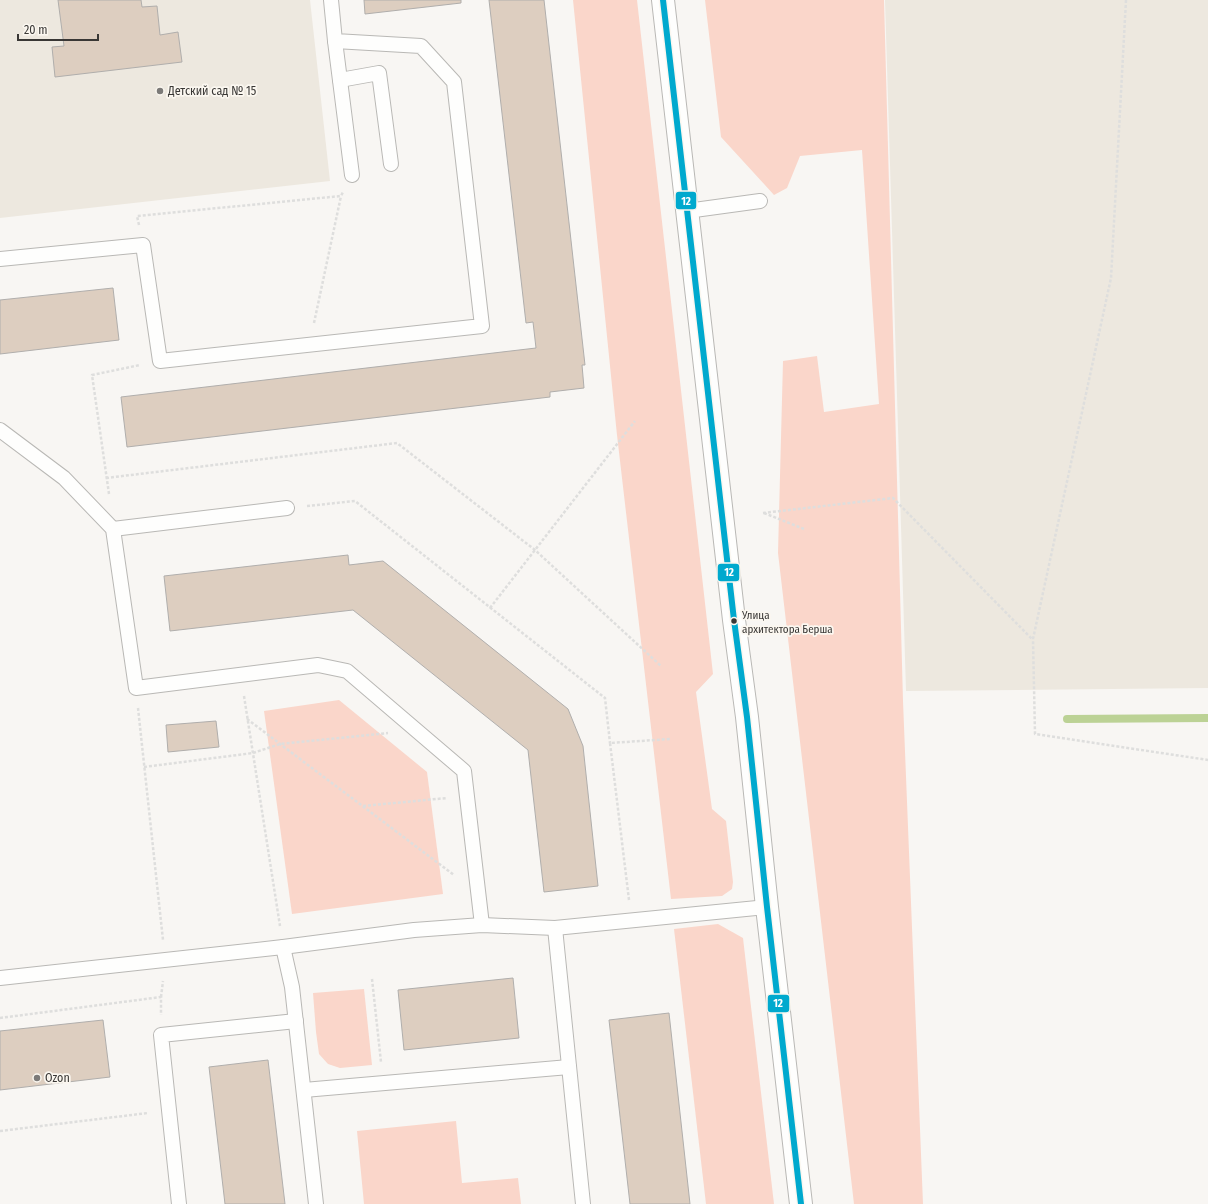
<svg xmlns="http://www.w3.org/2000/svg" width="1208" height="1204" font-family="'Fira Sans Condensed',sans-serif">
<rect width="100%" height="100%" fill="#f8f6f3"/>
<g fill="#ede8df">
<polygon points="0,0 310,0 330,181 0,218"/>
<polygon points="885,0 1208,0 1208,688 906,691"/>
</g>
<g fill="#fad6ca">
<polygon points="573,0 637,0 713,674 696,692 712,809 726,821 733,882 732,889 722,896 671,899 617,435"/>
<polygon points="705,0 884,0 903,701 923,1204 854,1204 778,553 783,361 817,356 824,412 879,404 862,150 800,156 787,188 774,195 721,137"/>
<polygon points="339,700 427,772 443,894 292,914 264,711"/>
<polygon points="718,924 743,938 774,1204 706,1204 674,929"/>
<polygon points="364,989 372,1065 340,1068 328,1064 319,1054 316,1032 313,993"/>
<polygon points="456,1121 462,1183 518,1178 521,1204 364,1204 357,1131"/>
</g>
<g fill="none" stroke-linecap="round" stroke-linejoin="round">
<polyline stroke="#bcd295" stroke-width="8" points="1067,719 1208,718"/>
</g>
<g fill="#ddcec0" stroke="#b0aeac">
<polygon points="58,0 141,0 142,7 157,6 160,35 178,32 182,62 55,77 52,47 64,46"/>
<polygon points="364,0 461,0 461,3 365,14"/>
<polygon points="489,0 544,0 585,365 582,365 584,388 550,392 550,397 127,447 121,397 536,348 533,322 526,323"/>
<polygon points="113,288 119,340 0,354 0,300"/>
<polygon points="348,555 349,565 383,561 568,709 583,746 598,886 544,892 528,750 353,610 170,631 164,576"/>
<polygon points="216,721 219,747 168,752 166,725"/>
<polygon points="513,978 519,1038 404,1050 398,990"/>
<polygon points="669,1013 690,1204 630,1204 609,1020"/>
<polygon points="103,1020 110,1077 0,1090 0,1031"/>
<polygon points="268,1060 285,1204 225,1204 209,1067"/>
</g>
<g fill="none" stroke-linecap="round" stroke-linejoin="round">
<defs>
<g id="service">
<polyline points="335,41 352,175"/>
<polyline points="340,80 379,73 391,164"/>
<polyline points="687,211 760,201"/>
<polyline points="0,259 143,245 160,361 482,326 454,82 421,46 335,41 331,0"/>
<polyline points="0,430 64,478 113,529 136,688 318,665 347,671 464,771 482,925"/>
<polyline points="113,529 287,508"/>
<polyline points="555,928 583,1204"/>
<polyline points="283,947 292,987 316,1204"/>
<polyline points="0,978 283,947 414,930 482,925 555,928 767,907"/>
<polyline points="304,1090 569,1067"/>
<polyline points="179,1204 161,1035 296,1021"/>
</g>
<polyline id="tertiary" points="663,0 734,620 747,717 767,907 801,1204"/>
</defs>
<use href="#service" stroke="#b9b8b5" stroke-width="16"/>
<use href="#tertiary" stroke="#b9b8b5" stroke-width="24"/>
<g stroke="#dededd" stroke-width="2.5" stroke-dasharray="3 2" stroke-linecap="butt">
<polyline points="1126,0 1111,278 1033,639 1035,734 1208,760"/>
<polyline points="139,225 137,216 341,196 343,192"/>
<polyline points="314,323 341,196"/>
<polyline points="106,478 397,443 535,550 661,666"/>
<polyline points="109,494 92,375 140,365"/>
<polyline points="307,506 355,501 605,698 610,743"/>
<polyline points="763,513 893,498 1032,639"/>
<polyline points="764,513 804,529"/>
<polyline points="490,608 635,421"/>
<polyline points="244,696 280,926"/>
<polyline points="138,708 163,940"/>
<polyline points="247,719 454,875"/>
<polyline points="144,767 253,753 280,744 388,733"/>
<polyline points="363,806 447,798"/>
<polyline points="629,900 610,743 670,739"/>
<polyline points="372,979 381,1062"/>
<polyline points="161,997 163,981"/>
<polyline points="0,1018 161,997 161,1015"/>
<polyline points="0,1131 148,1113"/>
</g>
<use href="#service" stroke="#fefefd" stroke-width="14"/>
<use href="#tertiary" stroke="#fefefd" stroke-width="22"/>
<defs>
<polyline id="bus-1" points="663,0 734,620 747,717 767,907 801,1204"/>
</defs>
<use href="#bus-1" stroke="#fbf7f0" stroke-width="9"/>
<use href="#bus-1" stroke="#00a9ce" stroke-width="6"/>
</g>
<g fill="#7c7a78" stroke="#fbf7f0" stroke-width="1.5">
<circle cx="160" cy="91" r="4"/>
<circle cx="37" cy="1078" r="4"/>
</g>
<circle fill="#393735" stroke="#fbf7f0" stroke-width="1.5" cx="734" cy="621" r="3.5"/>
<g text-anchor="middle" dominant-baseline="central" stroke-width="3.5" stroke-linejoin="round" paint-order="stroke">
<g font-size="11" fill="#393735" stroke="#fbf7f0" text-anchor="start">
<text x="742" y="615">Улица<tspan x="742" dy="14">архитектора Берша</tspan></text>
</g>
<g font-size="12" fill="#393735" stroke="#fbf7f0" text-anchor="start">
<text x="168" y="91">Детский сад № 15</text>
<text x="45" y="1078">Ozon</text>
</g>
</g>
<g stroke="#fbf7f0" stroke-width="1.5">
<rect x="675" y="191" width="22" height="19" rx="4" fill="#00a9ce"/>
<rect x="717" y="563" width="23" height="19" rx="4" fill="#00a9ce"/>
<rect x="767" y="994" width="23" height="19" rx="4" fill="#00a9ce"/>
</g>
<g font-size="11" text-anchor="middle" font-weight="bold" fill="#fff">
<text x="686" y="205">12</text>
<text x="729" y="576">12</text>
<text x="778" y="1007">12</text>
</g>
<path d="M18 34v6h80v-6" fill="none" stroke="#393735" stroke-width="2"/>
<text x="24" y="34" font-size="12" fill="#393735" stroke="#fbf7f0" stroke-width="3" paint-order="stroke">20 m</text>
</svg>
